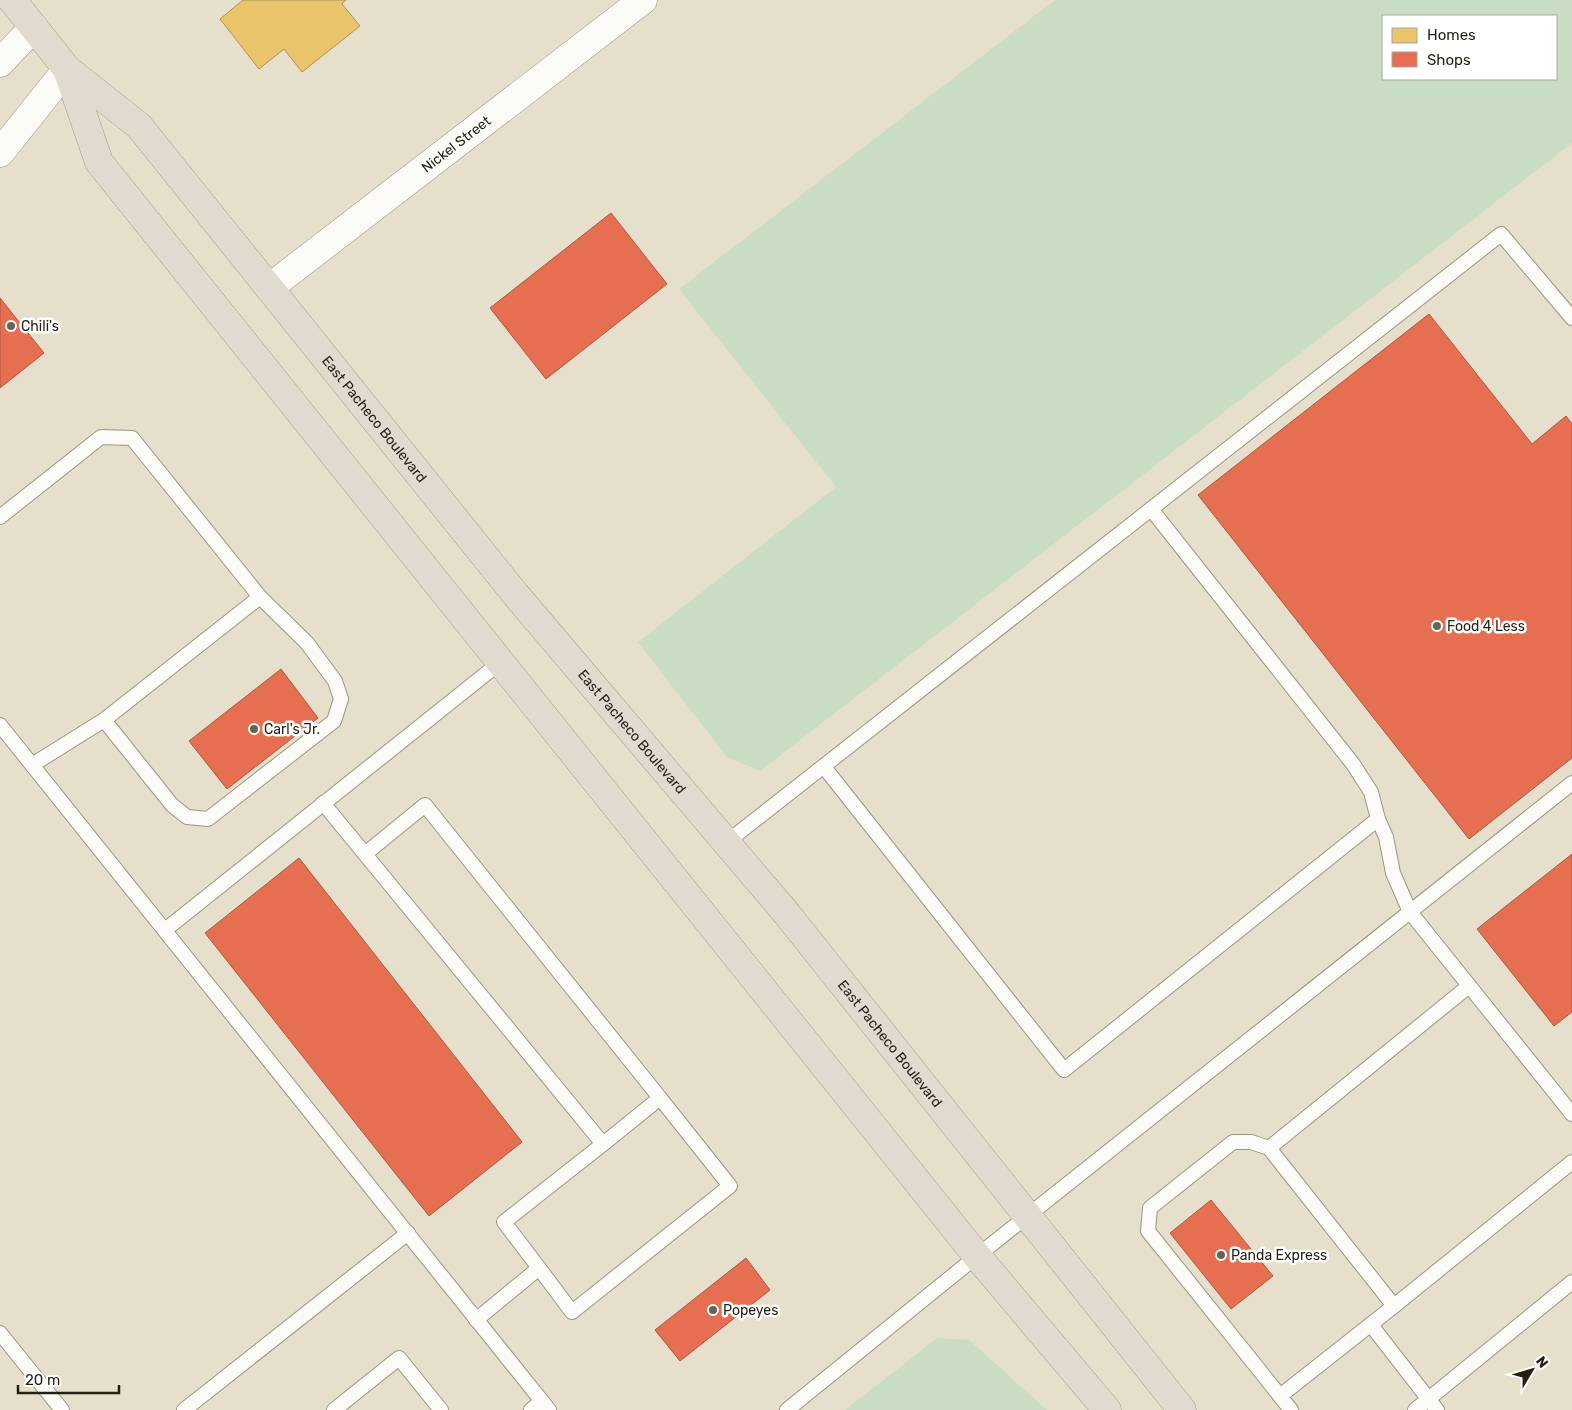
<svg xmlns="http://www.w3.org/2000/svg" width="1572" height="1410" font-family="Rubik,sans-serif">
<rect width="100%" height="100%" fill="#e6dfcc"/>
<g fill="#c9ddc5" fill-rule="evenodd">
<path d="M1055 0H1572V143L760 771 727 757 638 642 836 487 679 289ZM1556 16V79H1383V16Z"/>
<polygon points="937,1338 969,1340 1047,1410 845,1410"/>
</g>
<polygon fill="#e9c46a" stroke="#ae924f" points="243,0 346,0 342,4 360,26 302,72 284,49 259,69 220,19"/>
<g fill="#e76f51" stroke="#ac573e">
<polygon points="611,213 667,284 546,379 490,308"/>
<polygon points="0,298 44,353 0,388"/>
<polygon points="1429,314 1532,444 1566,416 1572,424 1572,758 1469,839 1198,495"/>
<polygon points="281,669 318,718 227,789 189,741"/>
<polygon points="1572,854 1572,1012 1554,1026 1477,929"/>
<polygon points="299,858 522,1142 429,1216 205,933"/>
<polygon points="1211,1200 1273,1276 1231,1309 1170,1233"/>
<polygon points="746,1258 770,1290 680,1361 655,1330"/>
</g>
<g fill="none" stroke-linecap="round" stroke-linejoin="round">
<defs>
<g id="service">
<polyline points="1151,509 1501,234 1572,318"/>
<polyline points="0,517 101,437 132,438 260,597 104,720 32,765"/>
<polyline points="104,720 172,805 187,817 208,819 334,721 341,699 335,681 307,643 260,597"/>
<polyline points="0,725 549,1410"/>
<polyline points="824,767 1064,1070 1378,819"/>
<polyline points="323,803 603,1144 660,1098 425,805 365,854"/>
<polyline points="727,842 1151,509 1353,764 1371,792 1378,819 1386,837 1393,873 1410,912 1572,1114"/>
<polyline points="165,930 502,661"/>
<polyline points="1469,986 1269,1148 1394,1306 1572,1162"/>
<polyline points="1269,1148 1251,1142 1233,1142 1150,1208 1148,1231 1280,1396"/>
<polyline points="539,1268 504,1222 603,1144"/>
<polyline points="476,1320 539,1268 572,1312 730,1186 660,1098"/>
<polyline points="1371,1325 1437,1410"/>
<polyline points="0,1333 62,1410"/>
<polyline points="184,1410 408,1233"/>
<polyline points="334,1410 399,1358 441,1410"/>
<polyline points="531,1410 542,1401"/>
<polyline points="787,1410 977,1256 1572,783"/>
<polyline points="1291,1410 1280,1396 1394,1306"/>
<polyline points="1415,1410 1572,1282"/>
</g>
<g id="minor">
<path id="s1" d="M269 288 643 0"/>
</g>
<g id="tertiary">
<polyline points="0,63 34,27"/>
<polyline points="0,153 67,69"/>
</g>
<g id="trunk">
<path id="s2" d="M12 0 67 69 139 126 516 595 787 914 1182 1410"/>
<polyline points="67,69 99,162 977,1256 1107,1410"/>
</g>
</defs>
<use href="#service" stroke="#9a9586" stroke-width="16"/>
<use href="#minor" stroke="#9a9586" stroke-width="29"/>
<use href="#tertiary" stroke="#9a9586" stroke-width="29"/>
<use href="#trunk" stroke="#a59b85" stroke-width="29"/>
<use href="#service" stroke="#fbfaf7" stroke-width="14"/>
<use href="#minor" stroke="#fbfaf7" stroke-width="28"/>
<use href="#tertiary" stroke="#fbfaf7" stroke-width="28"/>
<use href="#trunk" stroke="#e1dace" stroke-width="28"/>
</g>
<g fill="#676252" stroke="#fff" stroke-width="2">
<circle cx="11" cy="326" r="5"/>
<circle cx="1437" cy="626" r="5"/>
<circle cx="254" cy="729" r="5"/>
<circle cx="1221" cy="1255" r="5"/>
<circle cx="713" cy="1310" r="5"/>
</g>
<g text-anchor="middle" dominant-baseline="central" stroke-width="5" stroke-linejoin="round" paint-order="stroke">
<g font-size="14" fill="#231f11" stroke="#fff">
<text stroke="none"><textPath href="#s1" startOffset="236">Nickel Street</textPath></text>
<text stroke="none"><textPath href="#s2" startOffset="556">East Pacheco Boulevard</textPath></text>
<text stroke="none"><textPath href="#s2" startOffset="961">East Pacheco Boulevard</textPath></text>
<text stroke="none"><textPath href="#s2" startOffset="1366">East Pacheco Boulevard</textPath></text>
</g>
<g font-size="14" fill="#231f11" stroke="#fff" text-anchor="start">
<text x="21" y="326">Chili's</text>
<text x="1447" y="626">Food 4 Less</text>
<text x="264" y="729">Carl's Jr.</text>
<text x="1231" y="1255">Panda Express</text>
<text x="723" y="1310">Popeyes</text>
</g>
</g>
<rect x="1382" y="15" width="175" height="65" fill="#ffffff" stroke="#a7a5a0"/>
<rect x="1392" y="28" width="25" height="15" fill="#e9c46a" stroke="#a7a5a0"/>
<text x="1427" y="40" font-size="15" fill="#231f11">Homes</text>
<rect x="1392" y="52" width="25" height="15" fill="#e76f51" stroke="#a7a5a0"/>
<text x="1427" y="65" font-size="15" fill="#231f11">Shops</text>
<g transform="translate(1532 1370) rotate(52)" stroke="#ffffff" stroke-width="4" paint-order="stroke">
<path d="M0-4L9 19L0 12L-9 19Z" fill="#231f11"/>
<text y="-8" font-size="14" font-weight="bold" text-anchor="middle" fill="#231f11">N</text>
</g>
<path d="M18 1385v8h101v-8" fill="none" stroke="#231f11" stroke-width="2.5"/>
<text x="25" y="1385" font-size="15" fill="#231f11" stroke="#ffffff" stroke-width="4" paint-order="stroke">20 m</text>
</svg>
